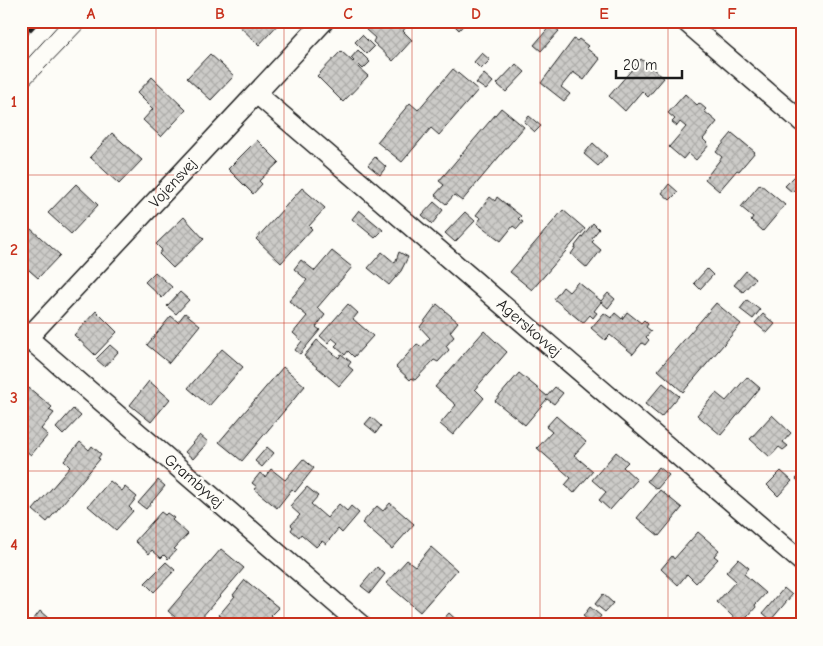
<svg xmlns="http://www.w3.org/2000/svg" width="823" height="646" font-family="'Comic Neue',sans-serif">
<defs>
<pattern id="building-cross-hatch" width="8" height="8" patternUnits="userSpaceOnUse" patternTransform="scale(1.25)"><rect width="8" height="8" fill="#cccbc8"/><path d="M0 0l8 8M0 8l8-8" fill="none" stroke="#afaeab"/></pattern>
</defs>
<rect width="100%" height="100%" fill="#fdfcf7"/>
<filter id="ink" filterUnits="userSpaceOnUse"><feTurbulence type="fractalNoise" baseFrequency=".02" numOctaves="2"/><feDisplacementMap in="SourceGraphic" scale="10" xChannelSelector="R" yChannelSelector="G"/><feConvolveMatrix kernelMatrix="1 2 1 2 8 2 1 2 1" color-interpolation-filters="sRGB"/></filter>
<g filter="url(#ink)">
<g fill="url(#building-cross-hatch)" stroke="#1c1c1c">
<polygon points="234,21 281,21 259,45"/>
<polygon points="374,21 401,21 406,27 403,31 412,40 393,61 373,42 375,38 366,30"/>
<polygon points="450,21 467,21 459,30"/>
<polygon points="551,25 559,31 541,51 534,45"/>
<polygon points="362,35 374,47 367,54 355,42"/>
<polygon points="574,39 577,41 579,39 588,46 586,48 600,59 584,80 573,72 561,87 570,94 564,101 541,83"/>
<polygon points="358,50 370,62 363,69 359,65 358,67 368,76 343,102 317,76 341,51 353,62 354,61 351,58"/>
<polygon points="482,53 490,60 481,69 474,62"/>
<polygon points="210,54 234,76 211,100 187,78"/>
<polygon points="641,59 664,78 648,97 642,91 625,111 609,96"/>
<polygon points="516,64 525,72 506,92 497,84"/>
<polygon points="453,69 478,90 439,135 431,128 402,162 377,142 410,103 418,110"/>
<polygon points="484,74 493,82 486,90 476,83"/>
<polygon points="152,77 186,110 161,137 143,120 153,109 137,93"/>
<polygon points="685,94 697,105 699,103 706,109 704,111 717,122 703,139 709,145 696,160 688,153 683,159 669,147 686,127 680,122 677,126 672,122 675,119 668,113"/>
<polygon points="501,108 524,127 462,201 454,195 446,204 435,195 444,185 439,181"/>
<polygon points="529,116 541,126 535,132 524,122"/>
<polygon points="112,133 142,160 119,184 90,157"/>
<polygon points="732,133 755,152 739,171 737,170 719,191 705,179 722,157 716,152"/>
<polygon points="257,140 279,162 259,181 262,184 253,194 228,169"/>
<polygon points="593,143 607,156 598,166 584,154"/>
<polygon points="375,157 386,167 380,175 368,165"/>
<polygon points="801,170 802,182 792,192 785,186"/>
<polygon points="76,184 98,205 71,234 48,213"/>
<polygon points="669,184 678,192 670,200 662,193"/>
<polygon points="760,184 785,205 763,231 751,220 753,217 741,207"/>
<polygon points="302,188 325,208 309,226 312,229 281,263 256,239"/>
<polygon points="490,197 495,201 497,197 521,216 518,219 523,222 517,229 513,226 501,241 477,223 481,218 476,215"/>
<polygon points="434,202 443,210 432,224 422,215"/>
<polygon points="359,210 383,230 375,238 352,219"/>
<polygon points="563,210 585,229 532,290 510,272"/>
<polygon points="465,212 475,221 455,242 445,233"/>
<polygon points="184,217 204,239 173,268 159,254 162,250 156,244"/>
<polygon points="593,223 599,229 592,238 594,240 592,242 601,250 587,268 571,254 576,247 575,246"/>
<polygon points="31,229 60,255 38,278 21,263 21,239"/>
<polygon points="332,251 352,267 317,308 325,315 316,327 320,330 300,354 295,350 302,341 293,333 307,316 289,301 307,280 294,269 301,260 315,271"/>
<polygon points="382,252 395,263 399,252 408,257 401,271 389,285 368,268"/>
<polygon points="707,269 713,275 700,289 694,283"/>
<polygon points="746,271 755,279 743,292 734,285"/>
<polygon points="155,272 172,287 162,298 145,282"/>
<polygon points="578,282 601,301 608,293 615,299 608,308 601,302 594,311 597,313 593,318 590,315 583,323 554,299 563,287 569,292"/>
<polygon points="180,292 189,300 176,314 167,306"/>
<polygon points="747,300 760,310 753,319 740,309"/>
<polygon points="716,303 741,324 683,392 658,370"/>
<polygon points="348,304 358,313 353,319 373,336 354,357 348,351 345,355 335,346 338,343 332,338 328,343 320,336"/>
<polygon points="437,304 458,322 450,332 454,337 446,346 449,350 438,362 434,360 415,380 412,378 410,380 396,367 417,344 422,347 430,338 420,327"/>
<polygon points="96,311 117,332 95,355 74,335"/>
<polygon points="627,312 641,323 644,320 648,324 646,327 651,331 646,337 649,340 645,345 642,343 633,354 610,335 605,340 591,328 604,313 611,318 615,313 622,319"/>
<polygon points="185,313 200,325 169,363 147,345 171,316 178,322"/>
<polygon points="763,314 775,324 767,333 755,323"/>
<polygon points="484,331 507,352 475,389 484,398 453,435 440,424 456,405 435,387"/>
<polygon points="317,340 339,358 341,354 351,362 348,366 353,370 339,386 304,356"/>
<polygon points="110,345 118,352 105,367 96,359"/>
<polygon points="222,349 243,367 209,406 188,388"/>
<polygon points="283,367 305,386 242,461 219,442"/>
<polygon points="519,373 547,396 555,387 563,393 554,404 547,399 525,425 495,401"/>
<polygon points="747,377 760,388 721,435 697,415 716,393 726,401"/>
<polygon points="149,381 170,399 151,422 130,405"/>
<polygon points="663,383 679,396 661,417 645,404"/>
<polygon points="29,388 52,407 49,410 54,413 41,429 48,435 31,455 21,447 21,439 23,437 21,435 21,397"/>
<polygon points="73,409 81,416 63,435 56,428"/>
<polygon points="772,415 791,433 783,442 788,446 783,450 779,447 770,457 750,439"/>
<polygon points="556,416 586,442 574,455 593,471 574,493 565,485 571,478 537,448 552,432 546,427"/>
<polygon points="371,417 381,426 376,433 365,424"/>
<polygon points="200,435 208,442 193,459 185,452"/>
<polygon points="80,442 89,450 92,446 101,454 98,458 100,459 47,522 33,510 70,467 64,461"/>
<polygon points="267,447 274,453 262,467 255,461"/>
<polygon points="616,452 628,462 623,467 637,480 610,510 599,500 606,492 592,480"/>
<polygon points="303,459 314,468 295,492 292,489 277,508 254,489 257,487 252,483 260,473 265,477 271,469 285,480"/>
<polygon points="659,467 669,475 657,489 647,481"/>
<polygon points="781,471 792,481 778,496 767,485"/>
<polygon points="802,473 802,485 796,479"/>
<polygon points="158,480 165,486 146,509 138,503"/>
<polygon points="110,481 122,491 125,487 137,497 129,507 133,511 116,530 88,506"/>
<polygon points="307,487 318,496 311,504 327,518 339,504 347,511 351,506 359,513 342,533 338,529 326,544 322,541 316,547 301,534 299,537 291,530 293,527 291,525 300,515 290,506"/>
<polygon points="660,490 682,508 659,536 637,518"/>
<polygon points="390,503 414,524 392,549 362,523 377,506 383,511"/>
<polygon points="161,512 165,515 167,513 174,518 172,520 188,534 174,549 176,550 168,559 164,555 161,558 152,550 149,554 135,541"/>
<polygon points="698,532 719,550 714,556 718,559 696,583 687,574 678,585 661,569 672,556 674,559"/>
<polygon points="431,547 457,570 420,612 386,583 407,560 415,566"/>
<polygon points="221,549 244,568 195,625 184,625 168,611"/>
<polygon points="738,559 749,568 744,574 766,593 755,605 756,607 741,624 717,602 736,581 726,572"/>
<polygon points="166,562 175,570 154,592 145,583"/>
<polygon points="377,567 385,574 370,593 361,586"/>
<polygon points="245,580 279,608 271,616 273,618 267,625 219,625 218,623 223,618 219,615 235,596 233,595"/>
<polygon points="784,588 792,595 771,620 763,613"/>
<polygon points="603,594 613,603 605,612 595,604"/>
<polygon points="590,607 601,616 594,625 583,616"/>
<polygon points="40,611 48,618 43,625 31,625 30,624"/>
<polygon points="449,613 462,625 438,625"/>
<polygon points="423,619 429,625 418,625"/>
</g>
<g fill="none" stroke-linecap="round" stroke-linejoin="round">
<defs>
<g id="minor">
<polyline points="685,21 802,122"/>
<polyline points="257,94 802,562"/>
<polyline points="28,338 361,625"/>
<polyline points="21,345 324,21"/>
</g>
</defs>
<use href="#minor" stroke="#1c1c1c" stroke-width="22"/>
<use href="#minor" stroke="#fdfcf7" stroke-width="19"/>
<g stroke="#1c1c1c" stroke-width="1">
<polyline points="21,66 62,21"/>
<polyline points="21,93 90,21"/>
</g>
<defs>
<polyline id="rail" points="21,38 37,21"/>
</defs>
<use href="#rail" stroke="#1c1c1c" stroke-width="5.5"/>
<use href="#rail" stroke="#fdfcf7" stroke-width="4" stroke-dasharray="11" stroke-linecap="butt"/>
</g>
</g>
<path fill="none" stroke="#c8321e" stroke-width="1" stroke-opacity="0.55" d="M156 21V625M284 21V625M412 21V625M540 21V625M668 21V625M21 175H802M21 323H802M21 471H802"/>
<g text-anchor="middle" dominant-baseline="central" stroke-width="5" stroke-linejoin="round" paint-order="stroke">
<g font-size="16" fill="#1c1c1c" stroke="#fdfcf7">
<text transform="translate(173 183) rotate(-47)">Vojensvej</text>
<text transform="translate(529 328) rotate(41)">Agerskovvej</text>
<text transform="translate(194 481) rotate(41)">Grambyvej</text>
</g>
</g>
<rect width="823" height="646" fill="none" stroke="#fdfcf7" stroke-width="55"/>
<path d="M616 70v8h66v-8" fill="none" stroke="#1c1c1c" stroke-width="2.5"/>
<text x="623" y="70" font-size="15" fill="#1c1c1c" stroke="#fdfcf7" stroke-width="4" paint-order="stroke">20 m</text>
<rect x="28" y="28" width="768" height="590" fill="none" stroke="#c8321e" stroke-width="2"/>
<g font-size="16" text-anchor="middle" font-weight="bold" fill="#c8321e">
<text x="91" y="19">A</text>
<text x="220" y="19">B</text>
<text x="348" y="19">C</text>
<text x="476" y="19">D</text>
<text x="604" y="19">E</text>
<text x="732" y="19">F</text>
<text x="14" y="107">1</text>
<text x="14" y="255">2</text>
<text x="14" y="403">3</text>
<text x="14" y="550">4</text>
</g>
</svg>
